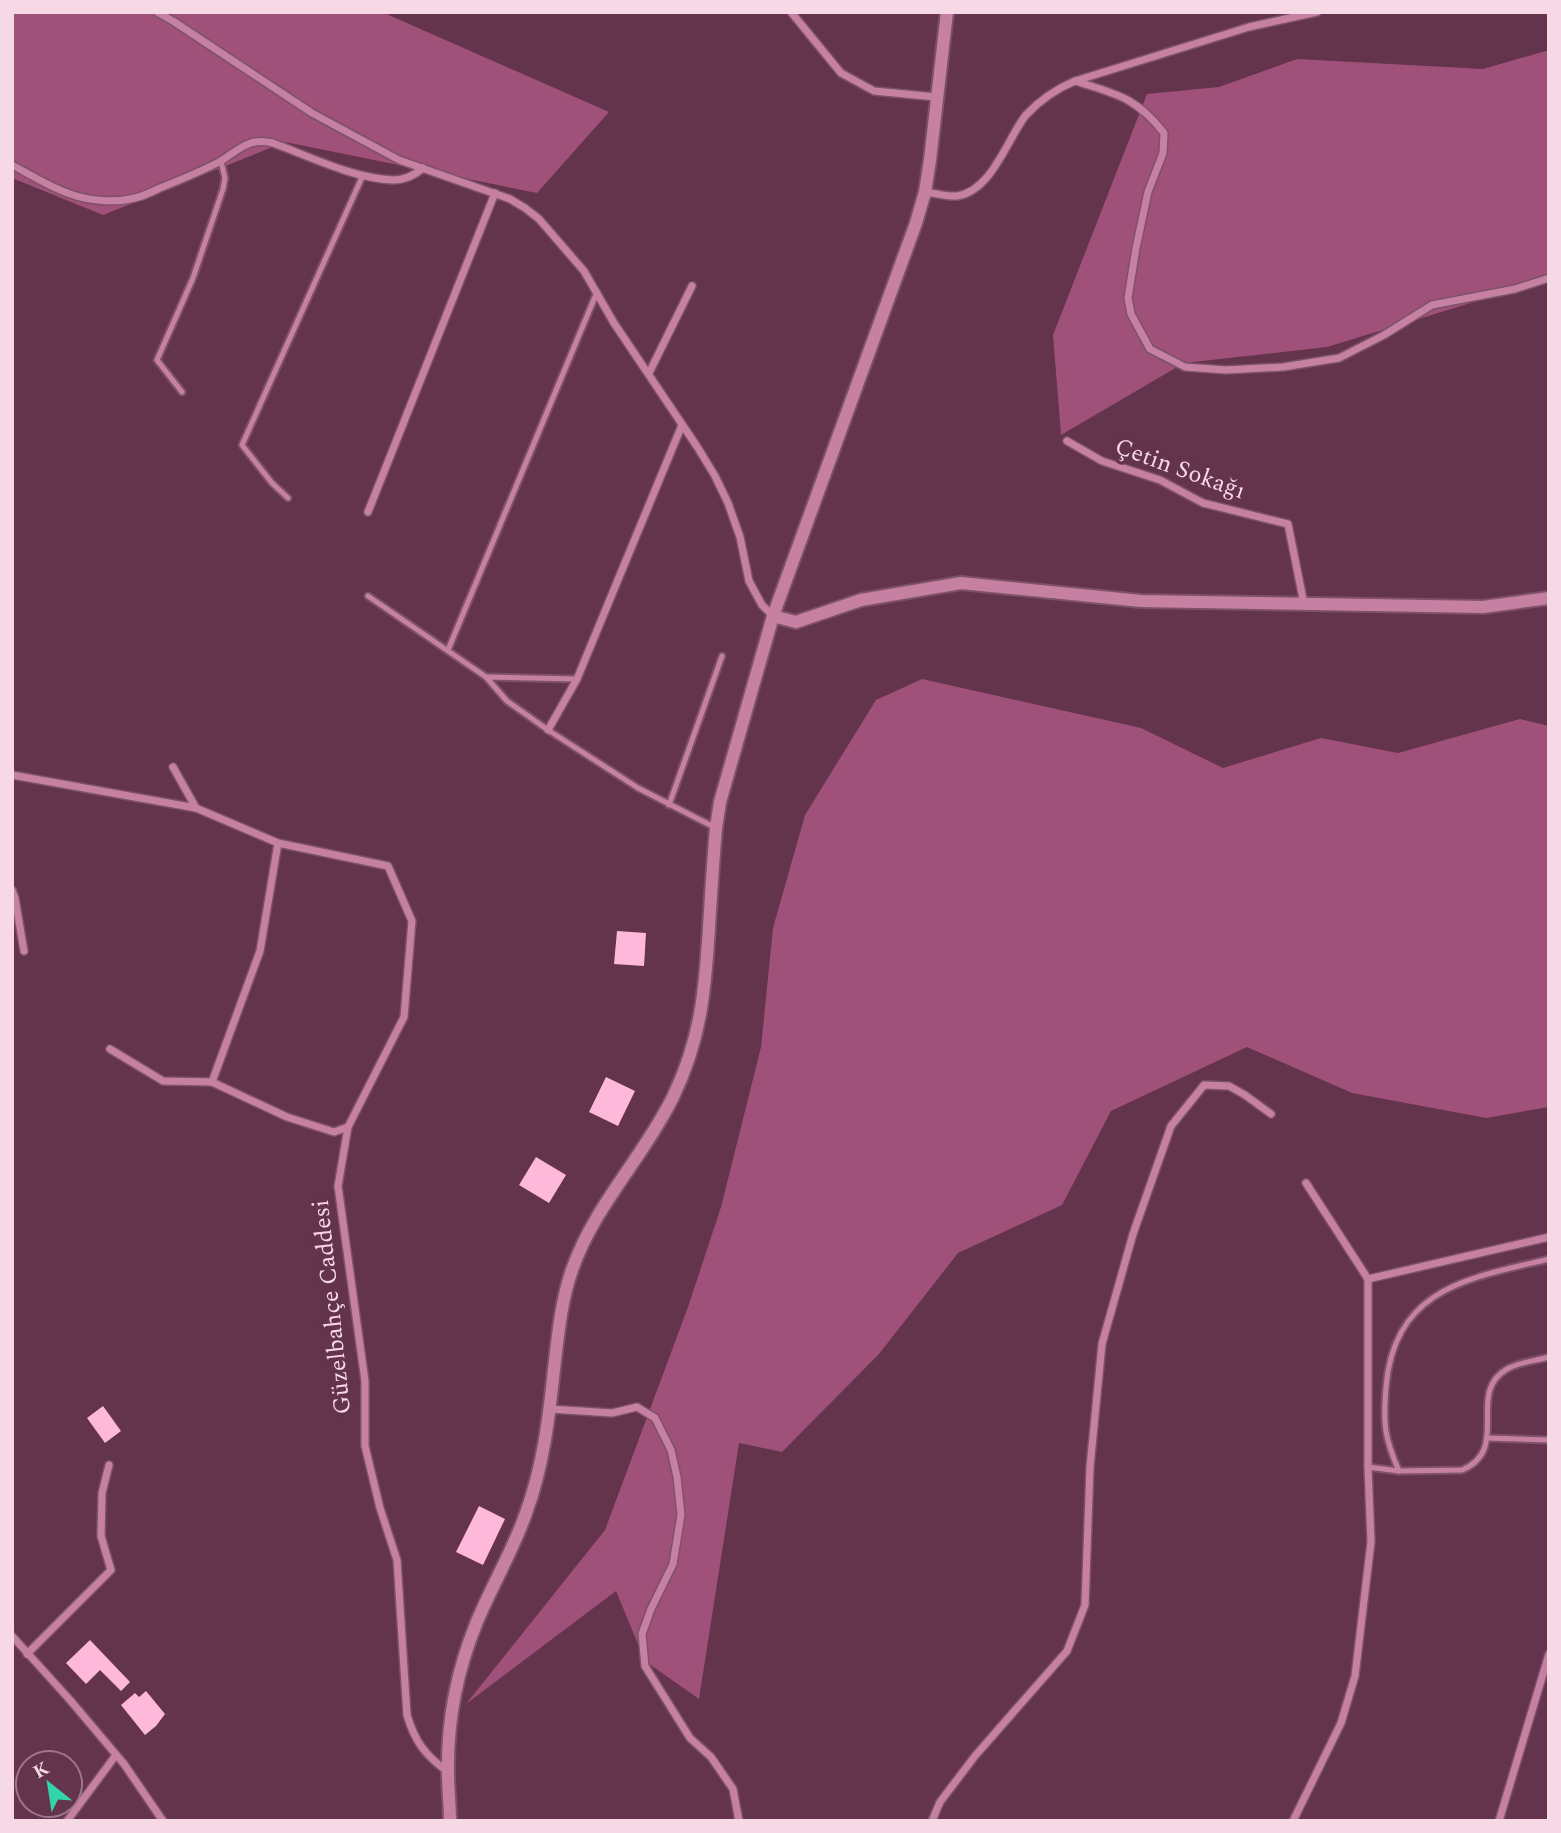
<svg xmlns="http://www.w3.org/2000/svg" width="1561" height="1833" font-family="Spectral,serif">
<rect width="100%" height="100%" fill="#64334c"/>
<g fill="#9f5179">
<polygon points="12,12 382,12 609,112 537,193 285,142 103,215 12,178"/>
<polygon points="1549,50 1549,279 1327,347 1184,363 1061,435 1053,335 1147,94 1219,87 1297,59 1483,69"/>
<polygon points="922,679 1141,728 1223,768 1321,738 1398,753 1520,719 1549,726 1549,1107 1486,1118 1352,1093 1247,1047 1111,1111 1062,1205 958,1253 879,1354 782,1452 739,1443 699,1699 645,1661 616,1591 466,1704 605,1530 688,1307 721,1207 761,1047 773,928 805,815 876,700"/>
</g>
<g fill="#feb8d9">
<polygon points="617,931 646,933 644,966 614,964"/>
<polygon points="606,1077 635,1091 618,1126 589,1112"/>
<polygon points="536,1157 566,1175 549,1203 519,1185"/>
<polygon points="103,1406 121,1431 105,1443 87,1418"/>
<polygon points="479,1506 505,1519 483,1565 456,1552"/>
<polygon points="90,1640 130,1682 121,1691 100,1670 86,1684 66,1663"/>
<polygon points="146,1691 165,1714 156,1726 145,1735 121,1705 135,1693 139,1697"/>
</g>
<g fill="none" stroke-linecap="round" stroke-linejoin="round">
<defs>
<g id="service">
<polyline points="182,392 157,360 193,278 223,189 225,178 221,161"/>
<polyline points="288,498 272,483 242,445 363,175"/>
<polyline points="368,596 486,677 507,701 548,730 638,788 716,828"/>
<polyline points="448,650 597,292"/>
<polyline points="486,677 577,679"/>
<polyline points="669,805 722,656"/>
<polyline points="1487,1438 1549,1440"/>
<path d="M1368 1467 1399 1471 1462 1470C1512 1449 1465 1393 1507 1369 1519 1362 1535 1361 1549 1357"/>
<path d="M1399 1471C1384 1437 1383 1423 1386 1387 1394 1288 1469 1278 1549 1259"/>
</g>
<g id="minor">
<polyline points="157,12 173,21 312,113 399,160 510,199 525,208 539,219 584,271 614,323 698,448 715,476 728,503 740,537 749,581 762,605 773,616"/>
<polyline points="791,12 841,73 874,91 936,97"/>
<path d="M1075 81C1116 94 1136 97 1164 133L1163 153 1148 192 1136 248 1128 298 1131 314 1150 349 1185 367 1226 370 1283 367 1339 358 1384 335 1432 305 1515 289 1549 278"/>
<path d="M12 165C31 175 50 187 70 194 90 201 115 203 135 198 143 196 152 192 160 188 180 180 200 172 219 162 239 150 248 137 273 143 311 157 352 178 393 180 404 180 415 175 423 168"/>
<path d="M925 192C935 193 947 197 957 196 992 191 1007 139 1026 115 1040 100 1056 89 1075 81L1249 27 1317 12"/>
<polyline points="649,373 692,286"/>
<polyline points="1067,441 1102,461 1160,480 1203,503 1288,524 1304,604"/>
<polyline points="368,512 495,193"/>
<polyline points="548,730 577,679 682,425"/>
<polyline points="173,767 196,808"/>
<path d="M12 775 196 808 278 843 388 866 412 921 404 1017 348 1127 338 1186 365 1381V1446L380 1508 397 1560 407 1715C415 1742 425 1755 448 1772"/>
<polyline points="12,890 15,898 24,951"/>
<polyline points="110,1049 163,1081 212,1082 287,1117 334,1132 348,1127"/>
<polyline points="212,1082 260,951 278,843"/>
<polyline points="1306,1183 1368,1279"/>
<polyline points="550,1409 612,1413 637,1407 655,1418 671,1450 677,1477 681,1515 673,1564 651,1609 642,1634 645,1666 690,1738 711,1757 733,1789 739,1821"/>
<polyline points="12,1636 70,1700 124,1764 163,1821"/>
<polyline points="27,1654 111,1570 101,1536 102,1493 109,1465"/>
<polyline points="67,1821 116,1755"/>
<polyline points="932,1821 940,1802 975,1756 1067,1651 1085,1605 1090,1467 1102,1344 1133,1234 1171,1126 1204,1085 1229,1086 1245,1095 1271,1114"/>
<polyline points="1293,1821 1341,1723 1355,1676 1371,1542 1368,1467 1368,1279 1549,1237"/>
<polyline points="1499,1821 1549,1654"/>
</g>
<g id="tertiary">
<polyline points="773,616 796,622 861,600 961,583 1141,601 1483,607 1549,598"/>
<path d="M450 1821C450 1805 448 1789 448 1773 447 1722 457 1671 476 1624 491 1587 513 1551 526 1513 543 1467 549 1418 554 1369 558 1336 561 1301 572 1270 594 1206 643 1158 673 1097 701 1039 705 991 709 928 711 895 713 862 716 828L720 802 773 616 916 223 925 192 930 160 947 12"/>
</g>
</defs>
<use href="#service" stroke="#7e5168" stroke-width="9"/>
<use href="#minor" stroke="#7e5168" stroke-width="10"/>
<use href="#tertiary" stroke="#7e5168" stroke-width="16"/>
<use href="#service" stroke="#c681a2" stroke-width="5"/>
<use href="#minor" stroke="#c681a2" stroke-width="7"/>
<use href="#tertiary" stroke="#c681a2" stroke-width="12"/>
</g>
<g text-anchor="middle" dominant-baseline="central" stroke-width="7" stroke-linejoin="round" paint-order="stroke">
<g font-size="24" fill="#f7d8e5" stroke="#64334c">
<text transform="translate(1180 469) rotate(20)">Çetin Sokağı</text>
<text transform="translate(332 1307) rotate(-96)">Güzelbahçe Caddesi</text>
</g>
</g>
<rect width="1561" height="1833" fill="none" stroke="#f7d8e5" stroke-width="28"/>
<g transform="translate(49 1784) rotate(330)"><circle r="33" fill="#64334c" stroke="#9f7589" stroke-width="2"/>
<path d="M0-5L12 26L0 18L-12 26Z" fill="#32d4a9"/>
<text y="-10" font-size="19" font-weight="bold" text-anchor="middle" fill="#f7d8e5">K</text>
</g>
</svg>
